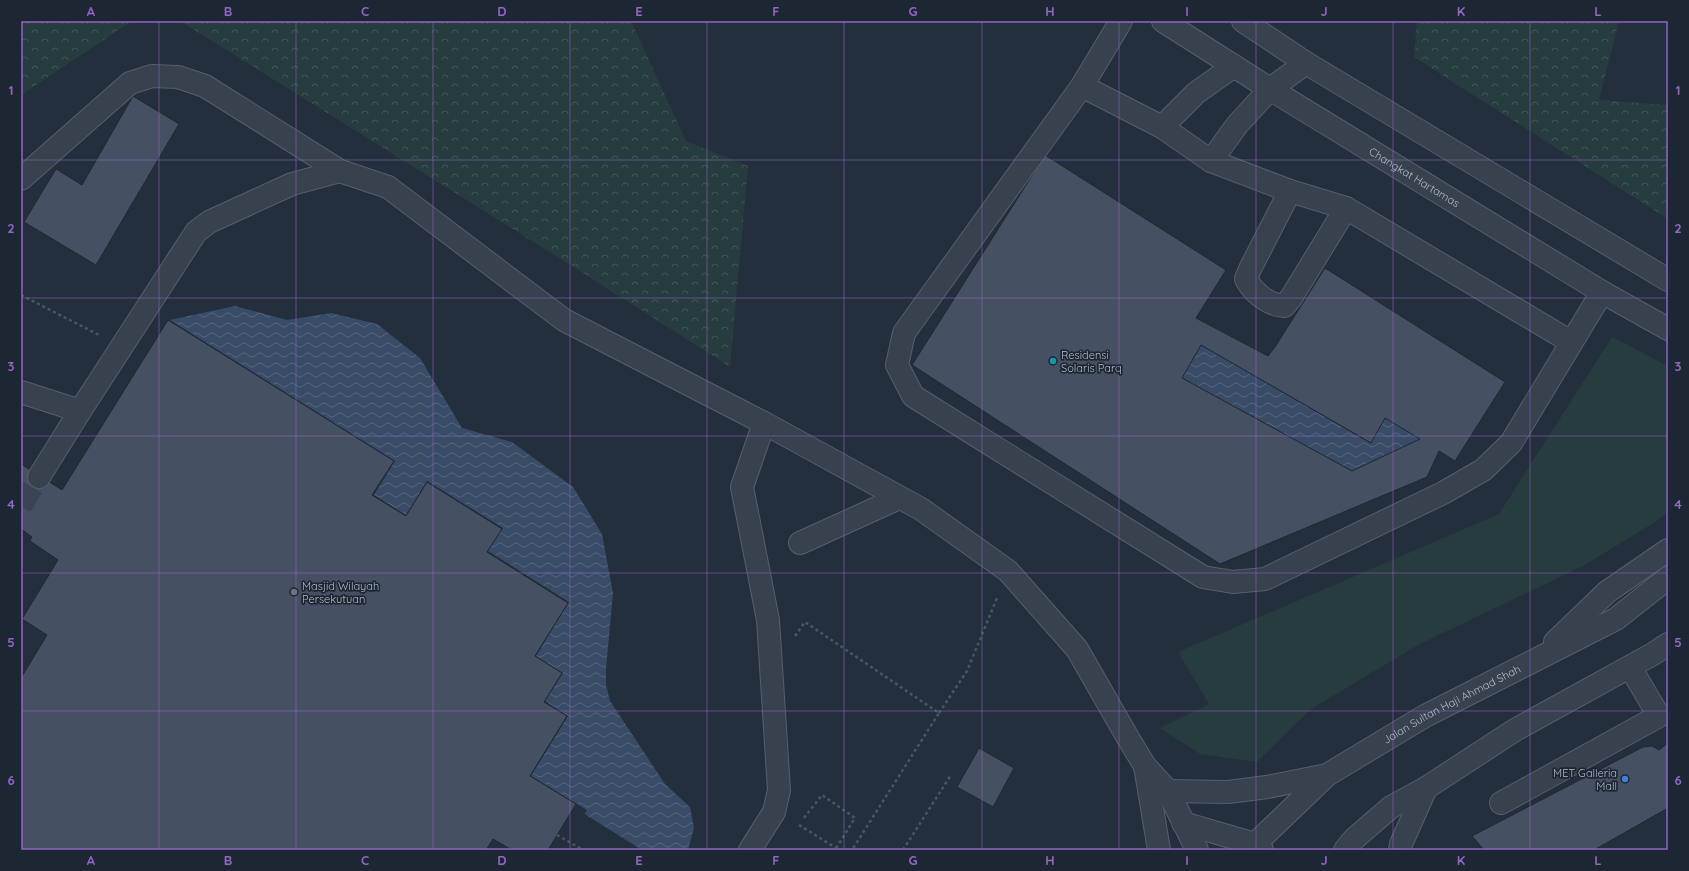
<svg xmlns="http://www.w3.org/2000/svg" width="1689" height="871" font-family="Quicksand,sans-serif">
<defs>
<pattern id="forest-crowns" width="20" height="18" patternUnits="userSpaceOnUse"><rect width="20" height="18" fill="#263c3f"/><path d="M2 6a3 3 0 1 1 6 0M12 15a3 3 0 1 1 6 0" fill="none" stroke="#435659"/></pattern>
<pattern id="water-waves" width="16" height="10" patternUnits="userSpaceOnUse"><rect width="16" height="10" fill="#394c67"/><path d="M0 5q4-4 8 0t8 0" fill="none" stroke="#53647b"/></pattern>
</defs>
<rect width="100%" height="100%" fill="#242f3e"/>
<polygon fill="#263c3f" points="1612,337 1668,366 1668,512 1655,522 1583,566 1418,645 1311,709 1257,762 1200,754 1160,728 1209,704 1178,652 1499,514"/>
<g fill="url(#forest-crowns)">
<polygon points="21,21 132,21 21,95"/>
<polygon points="180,21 631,21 686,141 748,166 730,367 561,259"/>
<polygon points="1417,21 1619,21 1599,100 1668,105 1668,219 1414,57"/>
</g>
<g fill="url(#water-waves)">
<polygon points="235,306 287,320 331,313 377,324 420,358 462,428 512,442 573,487 602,534 613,593 606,669 606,685 610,701 665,784 690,807 694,828 688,850 640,850 584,815 587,810 531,776 568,716 545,701 563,673 536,656 569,602 488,551 503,528 427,481 406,515 374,495 395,461 170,320"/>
<polygon points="1201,345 1370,443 1385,418 1420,439 1352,471 1182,378"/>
</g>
<polygon fill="#242f3e" points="583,813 642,850 636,850 583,817"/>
<g fill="#455162" stroke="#1f2835" fill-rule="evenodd">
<polygon points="133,96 179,124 96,265 24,222 56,169 82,185"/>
<path d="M1045 155 1226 270 1196 318 1268 356 1275 347 1325 268 1505 382 1455 461 1439 451 1427 477 1220 564 912 365ZM1201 345 1371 443 1385 418 1420 439 1352 471 1182 378Z"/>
<polygon points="168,320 394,461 372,495 406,516 427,482 502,529 487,552 568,603 535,656 562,673 544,702 567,716 530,776 576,804 548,850 512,850 493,839 486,850 21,850 21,678 47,635 22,619 58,560 30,541 32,537 21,529 21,464 62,490"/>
<polygon points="1668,743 1668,808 1594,850 1484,850 1472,836 1643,747 1652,746 1659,750"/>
<polygon points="979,748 1014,768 993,807 957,787"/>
</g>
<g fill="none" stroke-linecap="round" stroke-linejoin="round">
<polyline stroke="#3a4453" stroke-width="22" stroke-dasharray="22 11" stroke-linecap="butt" points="21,506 39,477"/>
<defs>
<g id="minor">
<polyline points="1121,21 1082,86 904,333 897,365 913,396 1203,577 1233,582 1265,579 1443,493 1483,470 1511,443 1602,292"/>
<path id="s1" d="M1163 21 1270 89 1602 292 1668 329"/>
<polyline points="1243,21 1306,63 1668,280"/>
<polyline points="1082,86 1162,127 1211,161 1290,191 1346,208 1571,342"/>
<polyline points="1162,127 1196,93 1234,66"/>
<polyline points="1211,161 1237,125 1270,89 1306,63"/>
<polyline points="21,179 130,83 152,76 178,77 205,86 340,171 388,187 564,320 764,423 921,509 1008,571 1077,649 1128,738 1145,766 1168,791 1197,850"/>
<path d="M1290 191 1250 269 1246 279C1253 292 1268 305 1284 306L1291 298 1346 208"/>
<polyline points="21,392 80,411 39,477"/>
<polyline points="80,411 196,232 209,222 292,184 340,171"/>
<polyline points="800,543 899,498"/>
<polyline points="1555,642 1607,592 1668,550"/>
<polyline points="1145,766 1159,850"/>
<polyline points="1168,791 1228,792 1267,787 1327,775"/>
<polyline points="1501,803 1659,716 1630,667"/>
<polyline points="1183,823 1255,844 1262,850"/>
<polyline points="750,850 774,812 779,790 768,620 742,487 764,423"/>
<path id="s2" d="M1252 850 1255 844 1327 775 1425 716 1616 619 1668 578"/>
<polyline points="1345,850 1354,839 1391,807 1426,788 1515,730 1653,654 1668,644"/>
<polyline points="1400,850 1401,844 1426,788"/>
</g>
</defs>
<use href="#minor" stroke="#565f6c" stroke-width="24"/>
<g stroke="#44595c" stroke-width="2.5" stroke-dasharray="3 3" stroke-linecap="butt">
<polyline points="21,295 99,335"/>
<polyline points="795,636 805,622 939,713 852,850"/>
<polyline points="939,713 967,671 997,598"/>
<polyline points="804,818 822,795 855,818 835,850"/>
<polyline points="799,825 836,848"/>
<polyline points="557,835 583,850"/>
<polyline points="903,850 951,775"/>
</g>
<use href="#minor" stroke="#38414e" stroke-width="22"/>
</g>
<path fill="none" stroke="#9266c3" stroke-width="1" stroke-opacity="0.55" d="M159 21V850M296 21V850M433 21V850M570 21V850M707 21V850M844 21V850M982 21V850M1119 21V850M1256 21V850M1393 21V850M1530 21V850M21 160H1668M21 298H1668M21 436H1668M21 573H1668M21 711H1668"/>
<circle fill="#0f9aa8" stroke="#1d2633" stroke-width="1.5" cx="1053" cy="361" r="4"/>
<circle fill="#6b7280" stroke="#1d2633" stroke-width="1.5" cx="294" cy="592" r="4"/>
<circle fill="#3f7fe0" stroke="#1d2633" stroke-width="1.5" cx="1625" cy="779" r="4"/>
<g text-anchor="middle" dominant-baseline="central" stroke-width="3.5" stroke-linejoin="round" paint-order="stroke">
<g font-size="11" fill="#b4bcc9" stroke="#1d2633">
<text stroke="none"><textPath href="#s1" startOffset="296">Changkat Hartamas</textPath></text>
<text stroke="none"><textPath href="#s2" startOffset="250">Jalan Sultan Haji Ahmad Shah</textPath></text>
</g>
<g font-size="11" fill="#b4bcc9" stroke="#1d2633" text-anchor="start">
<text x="1061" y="355">Residensi<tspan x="1061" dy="13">Solaris Parq</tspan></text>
<text x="302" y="586">Masjid Wilayah<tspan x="302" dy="13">Persekutuan</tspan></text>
<text x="1617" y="773" text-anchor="end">MET Galleria<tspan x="1617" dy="13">Mall</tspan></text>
</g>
</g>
<rect width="1689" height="871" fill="none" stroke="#1d2633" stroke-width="44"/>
<rect x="22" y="22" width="1645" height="827" fill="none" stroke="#9266c3" stroke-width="1.5"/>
<g font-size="13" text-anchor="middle" font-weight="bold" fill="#9266c3">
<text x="91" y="16">A</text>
<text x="228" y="16">B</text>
<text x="365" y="16">C</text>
<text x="502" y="16">D</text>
<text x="639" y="16">E</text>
<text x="776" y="16">F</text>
<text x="913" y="16">G</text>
<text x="1050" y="16">H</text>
<text x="1187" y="16">I</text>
<text x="1324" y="16">J</text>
<text x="1461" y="16">K</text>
<text x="1598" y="16">L</text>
<text x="11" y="95">1</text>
<text x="1678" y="95">1</text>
<text x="11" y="233">2</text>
<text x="1678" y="233">2</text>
<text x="11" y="371">3</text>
<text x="1678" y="371">3</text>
<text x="11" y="509">4</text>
<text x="1678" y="509">4</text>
<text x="11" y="647">5</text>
<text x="1678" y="647">5</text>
<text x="11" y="785">6</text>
<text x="1678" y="785">6</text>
<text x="91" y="865">A</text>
<text x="228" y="865">B</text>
<text x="365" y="865">C</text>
<text x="502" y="865">D</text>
<text x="639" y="865">E</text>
<text x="776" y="865">F</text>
<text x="913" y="865">G</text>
<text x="1050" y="865">H</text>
<text x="1187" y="865">I</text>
<text x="1324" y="865">J</text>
<text x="1461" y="865">K</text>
<text x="1598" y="865">L</text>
</g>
</svg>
